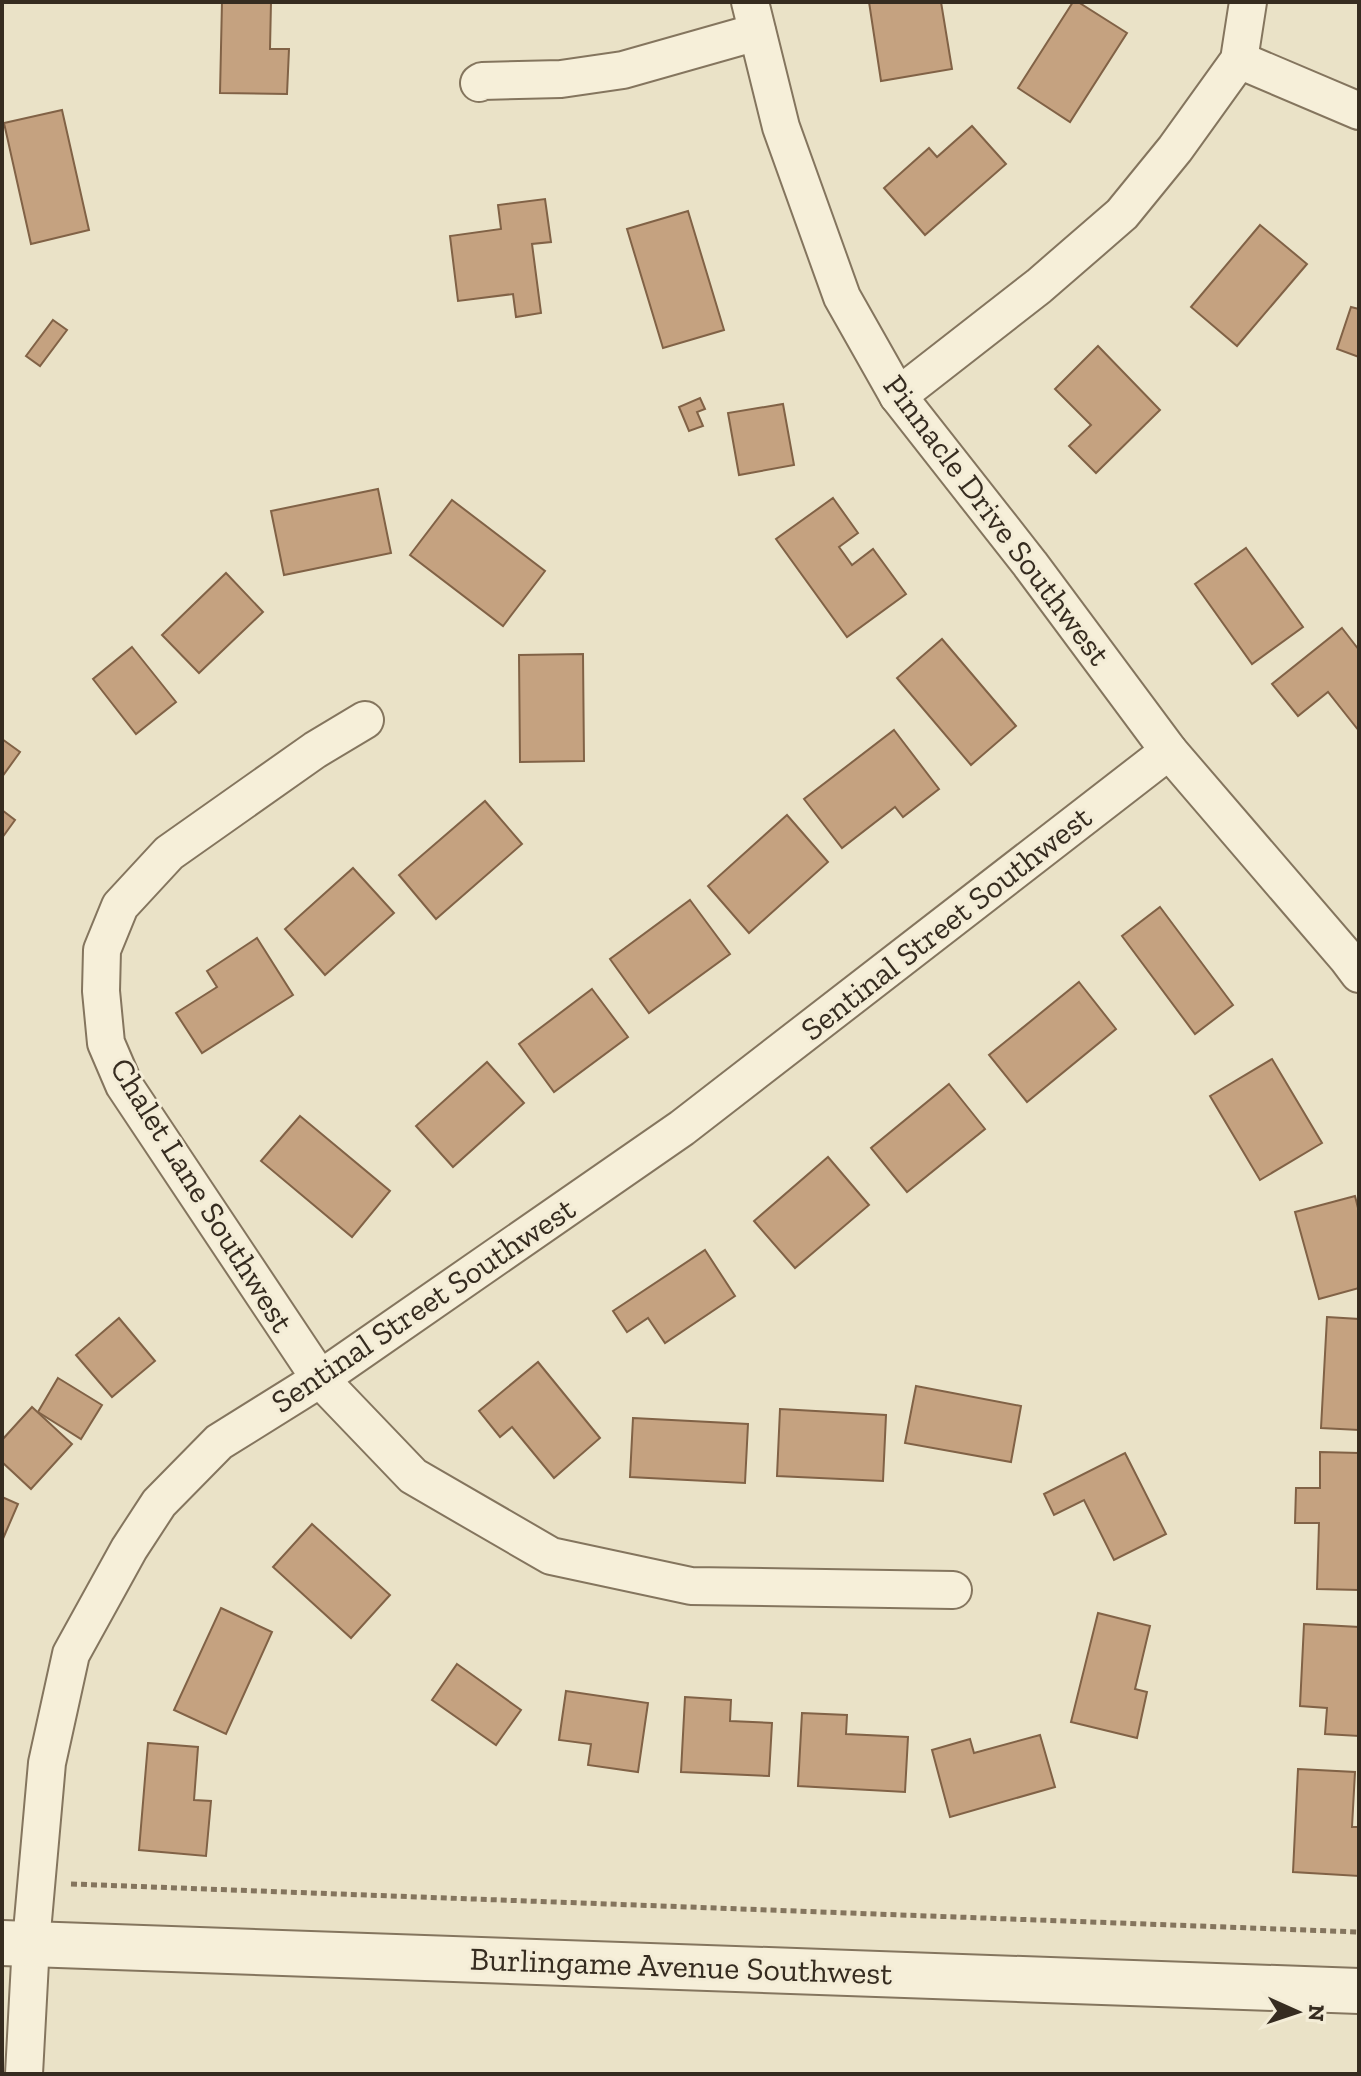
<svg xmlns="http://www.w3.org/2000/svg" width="1361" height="2076" font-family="'Zilla Slab',serif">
<rect width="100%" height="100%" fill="#eae2c7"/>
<g fill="#c5a280" stroke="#816246" stroke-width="2">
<polygon points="222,2 271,2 270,49 289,49 287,94 220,93"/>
<polygon points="869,2 941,2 952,69 881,81"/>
<polygon points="1073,2 1078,2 1127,33 1070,122 1018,88"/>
<polygon points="62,110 89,230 31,244 4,123"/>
<polygon points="972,126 1006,164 925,235 884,188 929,148 937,157"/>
<polygon points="545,199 551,242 532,244 541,313 516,317 513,294 458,301 450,236 501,229 498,205"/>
<polygon points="688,211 724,330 663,348 627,229"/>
<polygon points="1260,225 1307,264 1237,346 1191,307"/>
<polygon points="1351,307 1359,309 1359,357 1337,349"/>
<polygon points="53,320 67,330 40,366 26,356"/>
<polygon points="1098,346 1160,410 1096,473 1069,446 1091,425 1055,389"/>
<polygon points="700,398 705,409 697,412 703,426 689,431 679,407"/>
<polygon points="783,404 794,465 739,475 728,413"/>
<polygon points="378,489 391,553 284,575 271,511"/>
<polygon points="833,498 858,533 839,547 852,565 873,549 906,594 847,637 776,539"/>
<polygon points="452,500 545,571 503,626 410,555"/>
<polygon points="1246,548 1303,627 1252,664 1195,584"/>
<polygon points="226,573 263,612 199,673 162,635"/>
<polygon points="1342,628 1359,650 1359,731 1328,692 1298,716 1272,684"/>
<polygon points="942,639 1016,726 971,765 897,678"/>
<polygon points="132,647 176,702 136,734 93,679"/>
<polygon points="583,654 584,761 520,762 519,655"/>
<polygon points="894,730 939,789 903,817 895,807 842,848 804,799"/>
<polygon points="2,739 20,752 2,777"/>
<polygon points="485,801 522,844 436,919 399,875"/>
<polygon points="2,810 15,820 2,838"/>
<polygon points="787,815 828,862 749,933 708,886"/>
<polygon points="353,868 394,913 325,975 285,929"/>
<polygon points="690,900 730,954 649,1013 610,959"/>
<polygon points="1160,907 1233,1005 1195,1034 1122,936"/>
<polygon points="257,938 293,995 202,1053 176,1013 217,987 207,971"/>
<polygon points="1079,982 1116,1029 1027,1102 989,1055"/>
<polygon points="592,989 628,1037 554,1092 519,1044"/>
<polygon points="1272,1059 1322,1143 1260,1180 1210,1096"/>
<polygon points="487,1062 524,1103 453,1167 416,1126"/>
<polygon points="949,1084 985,1129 907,1192 871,1148"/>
<polygon points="300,1116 390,1191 352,1237 261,1161"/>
<polygon points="828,1157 869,1205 795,1268 754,1221"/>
<polygon points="1355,1196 1359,1212 1359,1288 1319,1299 1295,1212"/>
<polygon points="705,1250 735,1296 665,1343 648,1318 627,1332 613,1311"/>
<polygon points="1327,1317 1359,1319 1359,1430 1321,1428"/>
<polygon points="119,1318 155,1361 112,1397 76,1355"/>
<polygon points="538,1362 600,1438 554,1478 512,1427 500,1437 479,1411"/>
<polygon points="58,1378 102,1405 81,1439 38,1412"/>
<polygon points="916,1386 1021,1406 1011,1462 905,1443"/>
<polygon points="32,1407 72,1444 31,1489 2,1462 2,1440"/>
<polygon points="780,1409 886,1415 883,1481 777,1476"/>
<polygon points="633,1418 748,1424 745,1483 630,1477"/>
<polygon points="1320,1452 1359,1453 1359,1590 1317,1589 1319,1523 1295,1523 1296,1488 1320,1488"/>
<polygon points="1125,1453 1166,1534 1114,1560 1084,1500 1054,1515 1044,1494"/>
<polygon points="2,1497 18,1504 2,1541"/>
<polygon points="312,1524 390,1595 351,1638 273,1567"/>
<polygon points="221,1608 272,1632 226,1734 174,1710"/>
<polygon points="1098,1613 1150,1626 1135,1689 1147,1692 1137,1738 1071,1722"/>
<polygon points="1304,1624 1359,1627 1359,1736 1325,1734 1327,1708 1300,1706"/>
<polygon points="457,1664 521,1710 496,1745 432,1700"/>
<polygon points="566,1691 648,1703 638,1772 588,1765 591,1744 559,1740"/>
<polygon points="685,1697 731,1700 730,1721 772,1723 769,1776 681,1772"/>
<polygon points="802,1713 847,1715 846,1734 908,1737 905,1792 798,1786"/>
<polygon points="1040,1735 1055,1787 950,1817 932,1750 970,1739 974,1753"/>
<polygon points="148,1743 198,1747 194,1800 211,1801 206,1856 139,1850"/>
<polygon points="1298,1769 1355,1772 1352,1827 1359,1827 1359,1876 1293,1872"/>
</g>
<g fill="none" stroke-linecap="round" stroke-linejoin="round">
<defs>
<g id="minor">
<polyline points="750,2 781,127 842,297 898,396 1030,564 1169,751 1347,958 1359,974"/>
<polyline points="1239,60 1359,111"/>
<polyline points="479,83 482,81 561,79 623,70 757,32"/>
<polyline points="898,396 1039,286 1122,214 1175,149 1239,60 1248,2"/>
<polyline points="365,720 315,750 169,853 120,906 102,950 101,991 106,1043 124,1085 320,1379 413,1476 551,1556 691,1586 953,1590"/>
<polyline points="24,2074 31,1943 47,1763 71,1654 129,1549 159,1503 219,1442 320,1379 682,1128 1169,751"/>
</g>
<polyline id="tertiary" points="2,1943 1359,1991"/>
</defs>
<use href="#minor" stroke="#84755e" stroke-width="40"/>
<use href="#tertiary" stroke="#84755e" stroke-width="48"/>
<polyline stroke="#84755e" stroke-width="5" stroke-dasharray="6 4" stroke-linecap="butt" points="71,1884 1359,1932"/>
<use href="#minor" stroke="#f6efd9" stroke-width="36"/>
<use href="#tertiary" stroke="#f6efd9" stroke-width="44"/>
</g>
<g text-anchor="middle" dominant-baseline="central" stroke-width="6" stroke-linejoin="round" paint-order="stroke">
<g font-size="32" fill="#362c20" stroke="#f3ecd6">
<text transform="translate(997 520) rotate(53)">Pinnacle Drive Southwest</text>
<text transform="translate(946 923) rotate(-38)">Sentinal Street Southwest</text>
<text transform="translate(202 1195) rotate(58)">Chalet Lane Southwest</text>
<text transform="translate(423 1305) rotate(-34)">Sentinal Street Southwest</text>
<text transform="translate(681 1966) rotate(2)">Burlingame Avenue Southwest</text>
</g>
</g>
<rect width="1361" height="2076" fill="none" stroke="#362c20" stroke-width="8"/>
<g transform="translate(1297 2012) rotate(93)" stroke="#f3ecd6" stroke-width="6" paint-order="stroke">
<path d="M0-6L14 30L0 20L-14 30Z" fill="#362c20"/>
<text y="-12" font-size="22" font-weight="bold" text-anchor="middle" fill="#362c20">N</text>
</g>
</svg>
